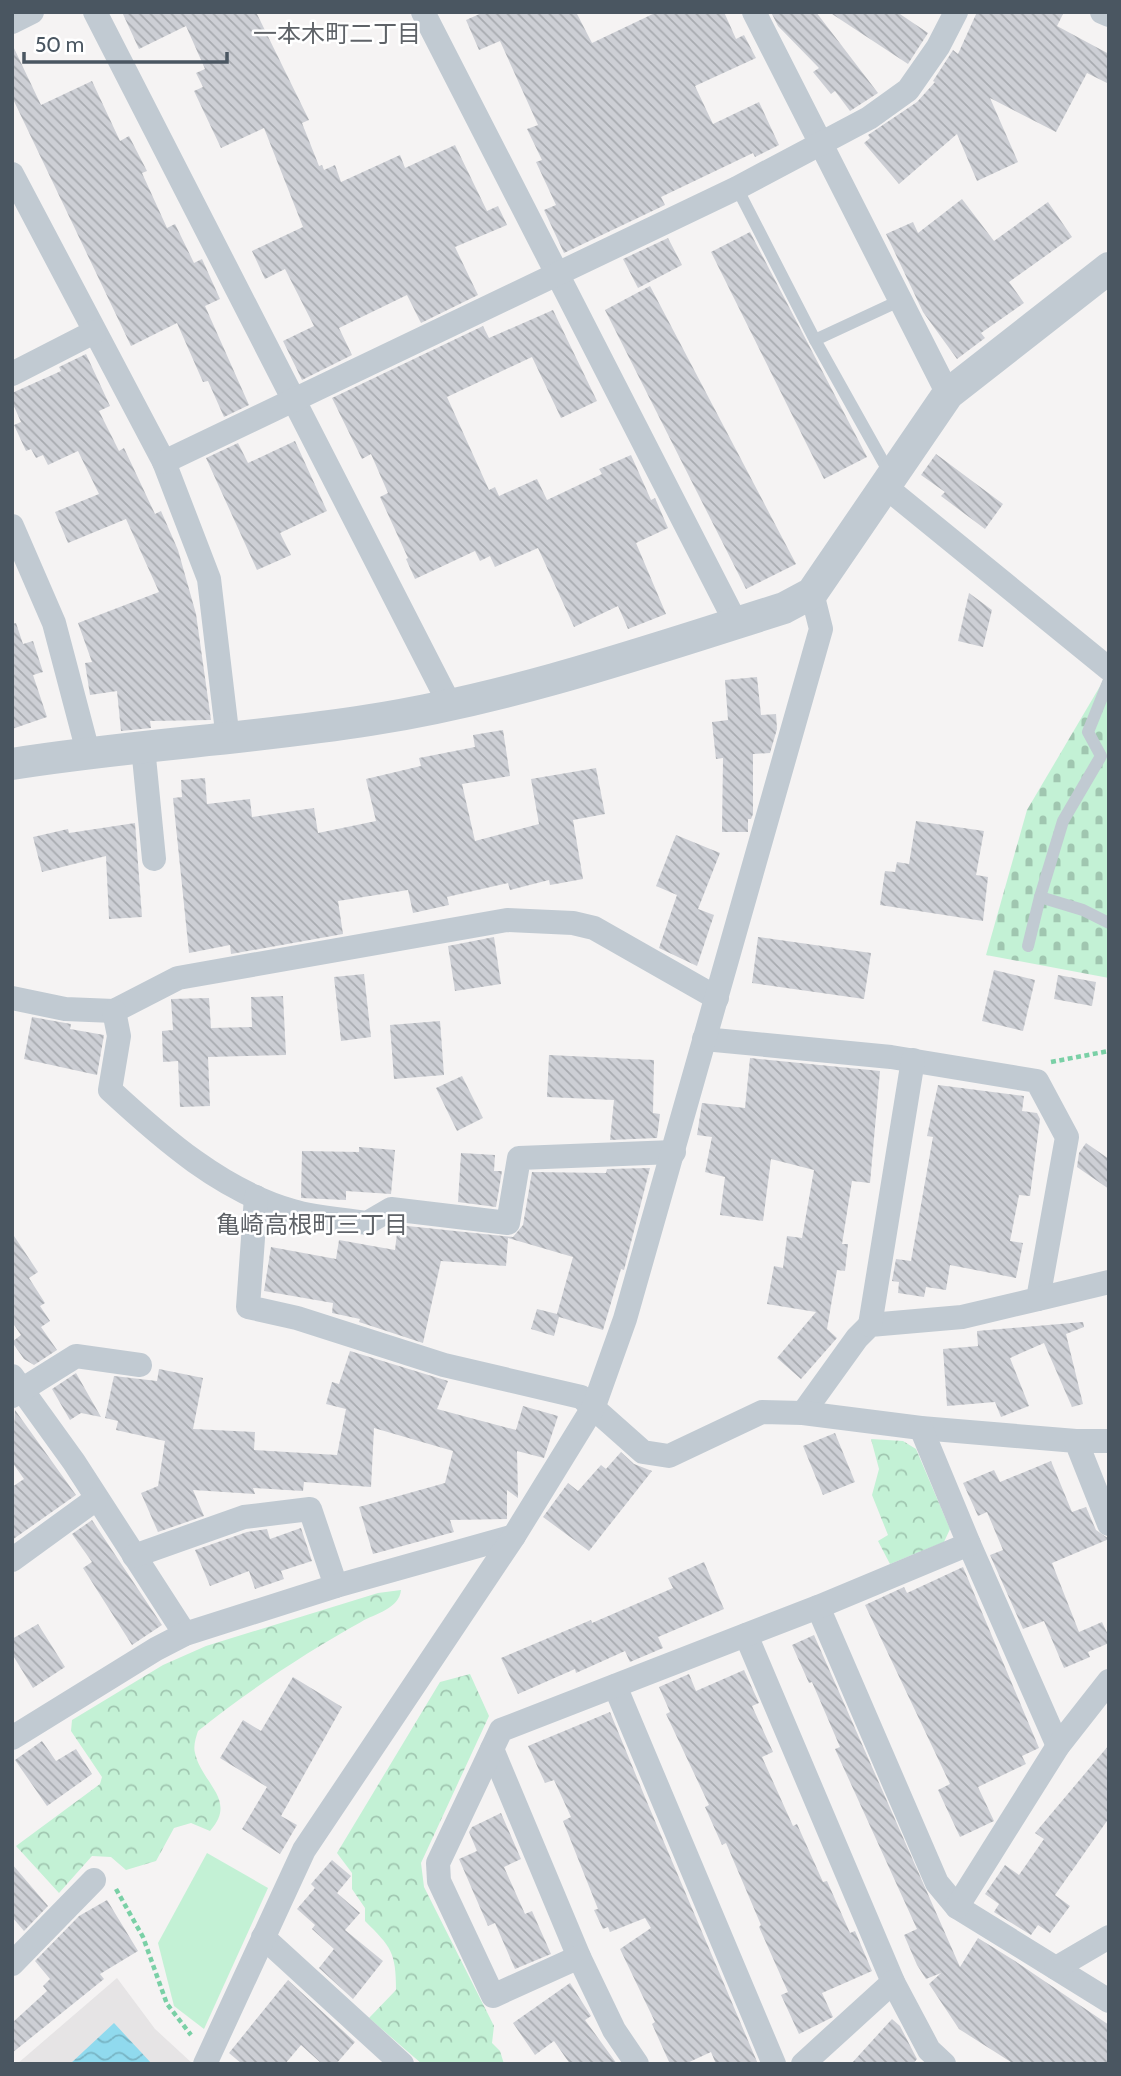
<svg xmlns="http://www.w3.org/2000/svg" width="1121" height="2076" font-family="Cabin,'Noto Sans JP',sans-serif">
<defs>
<pattern id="forest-crowns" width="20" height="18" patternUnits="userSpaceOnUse" patternTransform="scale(1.75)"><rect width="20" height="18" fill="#c3f1d5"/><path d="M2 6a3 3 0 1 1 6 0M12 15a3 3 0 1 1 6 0" fill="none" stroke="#a0c6b0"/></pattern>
<pattern id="cemetery-stones" width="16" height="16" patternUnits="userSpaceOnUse" patternTransform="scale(1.75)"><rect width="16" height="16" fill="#c3f1d5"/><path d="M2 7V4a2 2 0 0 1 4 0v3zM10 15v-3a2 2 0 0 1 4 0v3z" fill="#a0c6b0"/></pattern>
<pattern id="water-waves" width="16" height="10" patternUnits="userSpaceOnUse" patternTransform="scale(1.75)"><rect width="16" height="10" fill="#90daee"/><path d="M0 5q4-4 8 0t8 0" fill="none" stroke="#78b4c4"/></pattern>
<pattern id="building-back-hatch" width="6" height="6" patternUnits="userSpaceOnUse" patternTransform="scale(1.75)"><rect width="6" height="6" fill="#cdcfd5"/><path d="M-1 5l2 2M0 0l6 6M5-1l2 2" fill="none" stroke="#a8abb0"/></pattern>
</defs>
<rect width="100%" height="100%" fill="#f5f3f3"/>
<polygon fill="#e6e4e5" points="117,1978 155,2029 193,2064 17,2064"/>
<g fill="url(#forest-crowns)">
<polygon points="871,1439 903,1441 916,1449 950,1529 944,1542 890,1564 878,1541 888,1535 872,1495 879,1469"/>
<path d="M401 1590C399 1609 376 1613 361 1622 305 1653 248 1691 198 1731 196 1737 193 1746 195 1753 202 1784 238 1800 210 1831L191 1823 174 1828 156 1861 126 1870 111 1857 92 1856 59 1893 16 1846 100 1784 102 1777 71 1731 72 1720 163 1665 206 1646 378 1593Z"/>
<path d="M470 1674 489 1716 421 1863 424 1887 494 2026 492 2043 500 2051 504 2064H422L369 2018 396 1990C396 1952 391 1947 365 1921V1908L352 1889V1873L337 1853 440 1682Z"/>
</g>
<polygon fill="url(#cemetery-stones)" points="1109,671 1109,978 986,955 1027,810"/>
<polygon fill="#c3f1d5" points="207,1853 268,1888 204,2029 174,2006 158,1943"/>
<polygon fill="url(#water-waves)" points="114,2023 152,2064 70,2064"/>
<g fill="url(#building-back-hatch)">
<polygon points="122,12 256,12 309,120 302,123 319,166 322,165 324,170 335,165 341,182 400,155 405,168 455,145 487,211 498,206 507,225 455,247 478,295 421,323 407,295 339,328 352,355 302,380 283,341 314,326 285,269 265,279 252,251 303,227 264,128 221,148 194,91 203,87 196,73 205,69 186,26 139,49"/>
<polygon points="484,12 576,12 592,43 657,12 724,12 736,39 744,35 756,58 695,86 713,124 759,102 779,145 755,157 753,153 661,197 665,205 564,253 544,210 556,205 536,162 542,160 527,129 538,125 500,41 479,50 466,20"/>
<polygon points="771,12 816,12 878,93 850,111 835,91 831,94 813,72 819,68 778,26"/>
<polygon points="829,12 897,12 928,33 908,64"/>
<polygon points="977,12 1064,12 1057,26 1109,54 1109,84 1087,73 1056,132 990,98 1018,162 977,181 957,134 899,184 864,143 870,138 868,135 917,102 935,82 933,81 953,50 958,54"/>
<polygon points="12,44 41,105 92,81 120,141 129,136 147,171 142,173 167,228 175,224 194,263 202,259 220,299 205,306 249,405 224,417 208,381 203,382 177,323 131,346 12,97"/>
<polygon points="962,199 994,241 1048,202 1072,237 1009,282 1024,303 981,333 985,338 957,359 923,312 886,234 913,222 918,233"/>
<polygon points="750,232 867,457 824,479 711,252"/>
<polygon points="668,238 682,265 638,288 623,259"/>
<polygon points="650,286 796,564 746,589 605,310"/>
<polygon points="553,310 597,401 561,418 532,357 447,397 489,490 495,487 499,496 537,479 547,500 602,474 599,469 631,455 651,500 655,498 668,528 636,543 666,614 628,629 618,606 574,627 538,548 495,567 490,556 480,561 475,551 415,579 406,559 408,558 380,497 388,493 371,454 362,459 332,398 483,326 489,338"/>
<polygon points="86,354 110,406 99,411 119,451 124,448 155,514 161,511 178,550 196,614 211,720 150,721 151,728 121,731 117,691 90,695 85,663 92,662 78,623 159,592 126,519 68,543 55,512 99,494 78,451 48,465 43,455 36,458 31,449 26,451 14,425 21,422 12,402 12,393 61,371 59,367"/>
<polygon points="295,441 327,511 280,533 291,555 257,570 206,458 238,443 248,463"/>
<polygon points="936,454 1003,504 985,529 941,496 945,492 921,475"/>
<polygon points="969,593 992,610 983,647 958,641"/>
<polygon points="16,623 23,644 33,641 43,672 33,675 47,717 12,729 12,624"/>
<polygon points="757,677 761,715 776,714 777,729 770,753 753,754 753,814 751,819 748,819 748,832 722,832 723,758 716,759 712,722 728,720 725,680"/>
<polygon points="503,730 510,776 462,784 475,841 539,824 531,779 596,768 605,814 573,820 583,879 550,885 549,880 510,890 508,883 447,897 449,905 413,913 408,890 338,901 343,934 231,954 230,945 189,953 173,798 182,797 181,780 205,778 207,804 250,799 252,817 314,808 318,833 376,821 366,779 421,766 419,758 475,747 473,735"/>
<polygon points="916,821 984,831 976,875 988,877 983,921 880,905 885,871 895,872 897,862 909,864"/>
<polygon points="135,823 142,917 109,919 106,856 42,872 33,837 68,829 69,833"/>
<polygon points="676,835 720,853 698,909 714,915 697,966 659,948 677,895 656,886"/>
<polygon points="494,937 501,984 455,991 448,946"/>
<polygon points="758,937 871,953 864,999 752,983"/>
<polygon points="994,970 1035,980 1023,1031 982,1021"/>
<polygon points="364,974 371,1037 341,1041 334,977"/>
<polygon points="1058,975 1096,982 1092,1006 1054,999"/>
<polygon points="283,996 286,1055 208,1057 210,1106 180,1107 178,1061 163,1062 162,1031 173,1030 171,999 209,998 211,1028 252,1027 251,997"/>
<polygon points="32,1017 71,1024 70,1029 104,1035 97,1075 24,1059"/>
<polygon points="440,1021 444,1075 394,1079 390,1025"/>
<polygon points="549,1055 654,1060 653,1113 660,1114 657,1138 610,1140 614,1100 547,1097"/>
<polygon points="750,1058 880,1071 870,1183 852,1181 842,1244 848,1244 845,1271 837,1270 827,1329 837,1338 801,1379 777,1358 816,1312 767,1304 774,1266 783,1268 787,1236 802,1238 814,1170 771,1159 763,1221 720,1215 725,1177 705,1172 712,1137 697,1135 702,1103 745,1108"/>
<polygon points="462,1076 483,1118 457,1131 436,1088"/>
<polygon points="938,1085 1024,1096 1022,1111 1037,1113 1040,1119 1030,1196 1019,1195 1010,1241 1023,1243 1016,1278 950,1265 946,1290 926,1287 924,1297 898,1293 899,1282 892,1281 896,1259 911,1261 933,1137 927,1136"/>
<polygon points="1086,1143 1109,1159 1109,1189 1077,1167 1079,1153"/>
<polygon points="359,1147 395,1150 391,1194 346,1191 346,1200 301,1198 302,1151 359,1152"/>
<polygon points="461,1153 495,1155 494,1171 502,1171 496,1207 458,1202"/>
<polygon points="650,1168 624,1270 621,1269 603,1330 559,1317 554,1336 531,1329 537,1309 557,1314 573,1257 508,1238 506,1266 441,1261 423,1343 359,1322 360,1319 332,1313 333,1303 264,1291 271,1247 336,1259 339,1240 395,1250 398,1225 513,1237 523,1225 532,1172 606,1173 607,1169"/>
<polygon points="12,1233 38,1272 29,1278 45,1303 40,1306 50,1321 41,1327 57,1350 34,1365 24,1359 12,1342 21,1335 12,1322"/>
<polygon points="1083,1322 1084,1327 1066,1334 1083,1404 1072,1407 1044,1343 1010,1358 1029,1406 1001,1417 995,1402 947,1406 943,1349 978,1346 977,1331"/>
<polygon points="350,1351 448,1381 437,1409 516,1430 523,1406 558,1416 544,1458 517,1451 518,1498 507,1490 507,1519 450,1520 454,1532 373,1554 359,1507 445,1483 453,1451 374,1428 371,1487 304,1482 303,1491 253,1488 255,1494 193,1490 204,1516 158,1532 141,1493 158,1486 165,1441 116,1430 118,1421 105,1418 114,1376 157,1381 159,1369 203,1378 193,1429 255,1432 254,1450 337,1455 346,1409 326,1404 332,1382 339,1384"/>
<polygon points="76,1373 101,1417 81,1413 70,1420 52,1389"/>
<polygon points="15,1410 76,1495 12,1540 12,1487 24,1479 12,1462"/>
<polygon points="835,1433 855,1482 823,1495 803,1446"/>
<polygon points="621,1452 634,1464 652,1471 589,1551 543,1517 568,1483 578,1491 601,1465 606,1469"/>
<polygon points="1051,1461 1072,1512 1086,1507 1096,1530 1109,1539 1052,1563 1079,1632 1102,1622 1109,1637 1109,1643 1088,1652 1090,1657 1064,1668 1044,1621 1023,1629 990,1555 1003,1550 987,1512 978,1516 963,1483 994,1470 1000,1482"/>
<polygon points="92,1520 162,1625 132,1645 83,1568 92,1562 72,1534"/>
<polygon points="301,1528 312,1561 281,1571 284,1579 255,1589 249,1571 210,1586 195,1550 247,1532 267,1529 270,1539"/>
<polygon points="704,1562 724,1609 658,1637 663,1648 630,1662 625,1651 576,1673 575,1669 518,1694 501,1658 591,1620 592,1623 673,1588 668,1578"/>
<polygon points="963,1567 1039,1748 1022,1756 1026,1764 978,1787 994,1821 960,1837 938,1790 950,1784 865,1605 904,1587 907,1593"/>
<polygon points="38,1624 65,1667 33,1688 12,1654 12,1639"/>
<polygon points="814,1635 960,1967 978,1938 1015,1961 1109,2025 1109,2064 1014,2064 959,2029 929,1984 941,1973 926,1979 917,1965 904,1935 917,1929 835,1749 840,1747 812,1682 809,1683 792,1645"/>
<polygon points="744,1670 759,1703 752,1706 773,1752 762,1757 793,1826 797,1824 823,1882 827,1881 850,1933 855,1931 872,1971 822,1993 833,2017 799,2034 781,1995 788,1992 759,1927 761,1925 726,1843 722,1845 705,1807 709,1805 666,1714 670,1712 659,1687 689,1674 696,1691"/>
<polygon points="293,1677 342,1707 281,1816 297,1825 280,1854 242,1829 267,1787 220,1758 243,1720 261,1731"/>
<polygon points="610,1712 647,1802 758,2064 716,2064 711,2052 685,2064 670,2064 652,2024 655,2022 620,1949 651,1928 645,1918 610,1932 608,1927 603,1929 594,1910 598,1909 563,1821 571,1817 554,1780 545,1783 528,1746"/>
<polygon points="42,1741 56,1761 76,1749 92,1774 47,1806 15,1760"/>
<polygon points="1109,1745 1109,1818 1055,1895 1070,1906 1050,1933 1038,1925 1031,1935 994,1912 999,1904 985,1894 1005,1865 1019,1875 1044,1839 1035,1833"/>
<polygon points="501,1813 521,1859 504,1867 525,1914 532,1911 551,1954 515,1969 495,1923 488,1926 459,1859 477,1851 469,1832 472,1827"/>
<polygon points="332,1860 351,1876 337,1893 360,1913 345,1930 383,1961 353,1999 319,1968 334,1949 312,1929 315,1925 297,1909 315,1888 311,1884"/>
<polygon points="12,1864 48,1906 24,1931 12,1917"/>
<polygon points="107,1900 138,1951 100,1974 104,1979 12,2053 12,2023 47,1991 43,1986 50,1979 35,1961 79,1916"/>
<polygon points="288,1980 355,2042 336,2064 322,2064 301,2045 285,2064 242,2064 229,2053"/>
<polygon points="570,1983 591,2016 585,2020 617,2064 570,2064 554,2041 535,2055 513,2023"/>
<polygon points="892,2019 900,2026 917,2059 913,2064 851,2064"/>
</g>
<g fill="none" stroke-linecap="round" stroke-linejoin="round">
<g stroke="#7ad0a6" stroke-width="4.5" stroke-dasharray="5 3.5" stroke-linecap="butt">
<polyline points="1051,1062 1109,1051"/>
<polyline points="116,1889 143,1937 167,2004 191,2035"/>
</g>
<g stroke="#c1cad2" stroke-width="12">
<polyline points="737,188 815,340 890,474"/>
<polyline points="815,340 899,301"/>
<polyline points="1109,680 1088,732 1101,756 1063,821 1040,897 1083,910 1109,923"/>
<polyline points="1028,946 1040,897"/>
</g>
<g stroke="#c1cad2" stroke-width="24">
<polyline points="95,12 450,705"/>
<polyline points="423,12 736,623"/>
<polyline points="754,12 948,394"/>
<polyline points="1102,12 1109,15"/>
<polyline points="12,22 32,12"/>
<polyline points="12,174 164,462 209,579 228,740"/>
<polyline points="12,374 94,332"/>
<polyline points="164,462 737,188 869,118 908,90 938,47 956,12"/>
<polyline points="887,488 1109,669"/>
<polyline points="12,526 54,623 88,752"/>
<polyline points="143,747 154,859"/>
<polyline points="12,998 65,1009 114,1011 178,978 507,920 573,923 594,928 717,998"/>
<path d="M114 1011 119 1036 110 1090C163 1139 222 1191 293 1211 316 1218 343 1219 367 1223L391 1209 508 1223 519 1158 674 1152"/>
<polyline points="704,1039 891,1057 1037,1081 1067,1137 1038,1299 962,1317 870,1325 857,1338 803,1413"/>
<polyline points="256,1197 248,1307 297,1318 444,1365 581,1397 643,1452 669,1456 762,1412 803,1413 921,1428 1076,1441 1109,1524"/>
<polyline points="1038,1299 1109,1282"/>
<polyline points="870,1325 913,1060"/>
<polyline points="12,1376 74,1462 185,1634"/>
<polyline points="12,1396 76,1356 140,1365"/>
<polyline points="1076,1441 1109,1441"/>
<polyline points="969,1544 1058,1746"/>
<polyline points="134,1556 244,1517 310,1509 336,1586"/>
<polyline points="12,1560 96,1499"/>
<polyline points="818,1607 937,1883 957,1907 1109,2001"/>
<polyline points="746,1635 893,1982"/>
<polyline points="615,1686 774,2064"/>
<polyline points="12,1738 156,1649 185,1634 336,1586 514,1536"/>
<polyline points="492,1749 579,1957"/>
<polyline points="957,1907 1058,1746 1109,1681"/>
<polyline points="263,1937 402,2064"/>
<polyline points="12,1964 94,1880"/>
<polyline points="1056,1968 1109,1937"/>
<polyline points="205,2064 304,1850 514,1536 594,1406 625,1319 821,629 812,593"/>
<polyline points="637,2064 614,2030 579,1957 493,1996 439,1881 438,1863 501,1730 818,1607 969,1544 921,1428"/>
<polyline points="803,2064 893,1982 929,2050 944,2064"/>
</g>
<path stroke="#c1cad2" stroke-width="32" d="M12 764C131 745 251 739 370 720 511 698 648 651 784 608L812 593 948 394 1109 268"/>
</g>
<g text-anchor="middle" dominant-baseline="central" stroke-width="5" stroke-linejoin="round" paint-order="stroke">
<g font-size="24" fill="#5f6368" stroke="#fff">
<text x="337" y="33">一本木町二丁目</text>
<text x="312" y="1224">亀崎高根町三丁目</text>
</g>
</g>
<rect width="1121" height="2076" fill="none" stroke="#4a5661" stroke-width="28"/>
<path d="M24 52v10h203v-10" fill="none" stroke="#4a5661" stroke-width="3.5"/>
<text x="35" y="52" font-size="21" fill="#4a5661" stroke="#ffffff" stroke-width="5" paint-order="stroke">50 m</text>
</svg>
